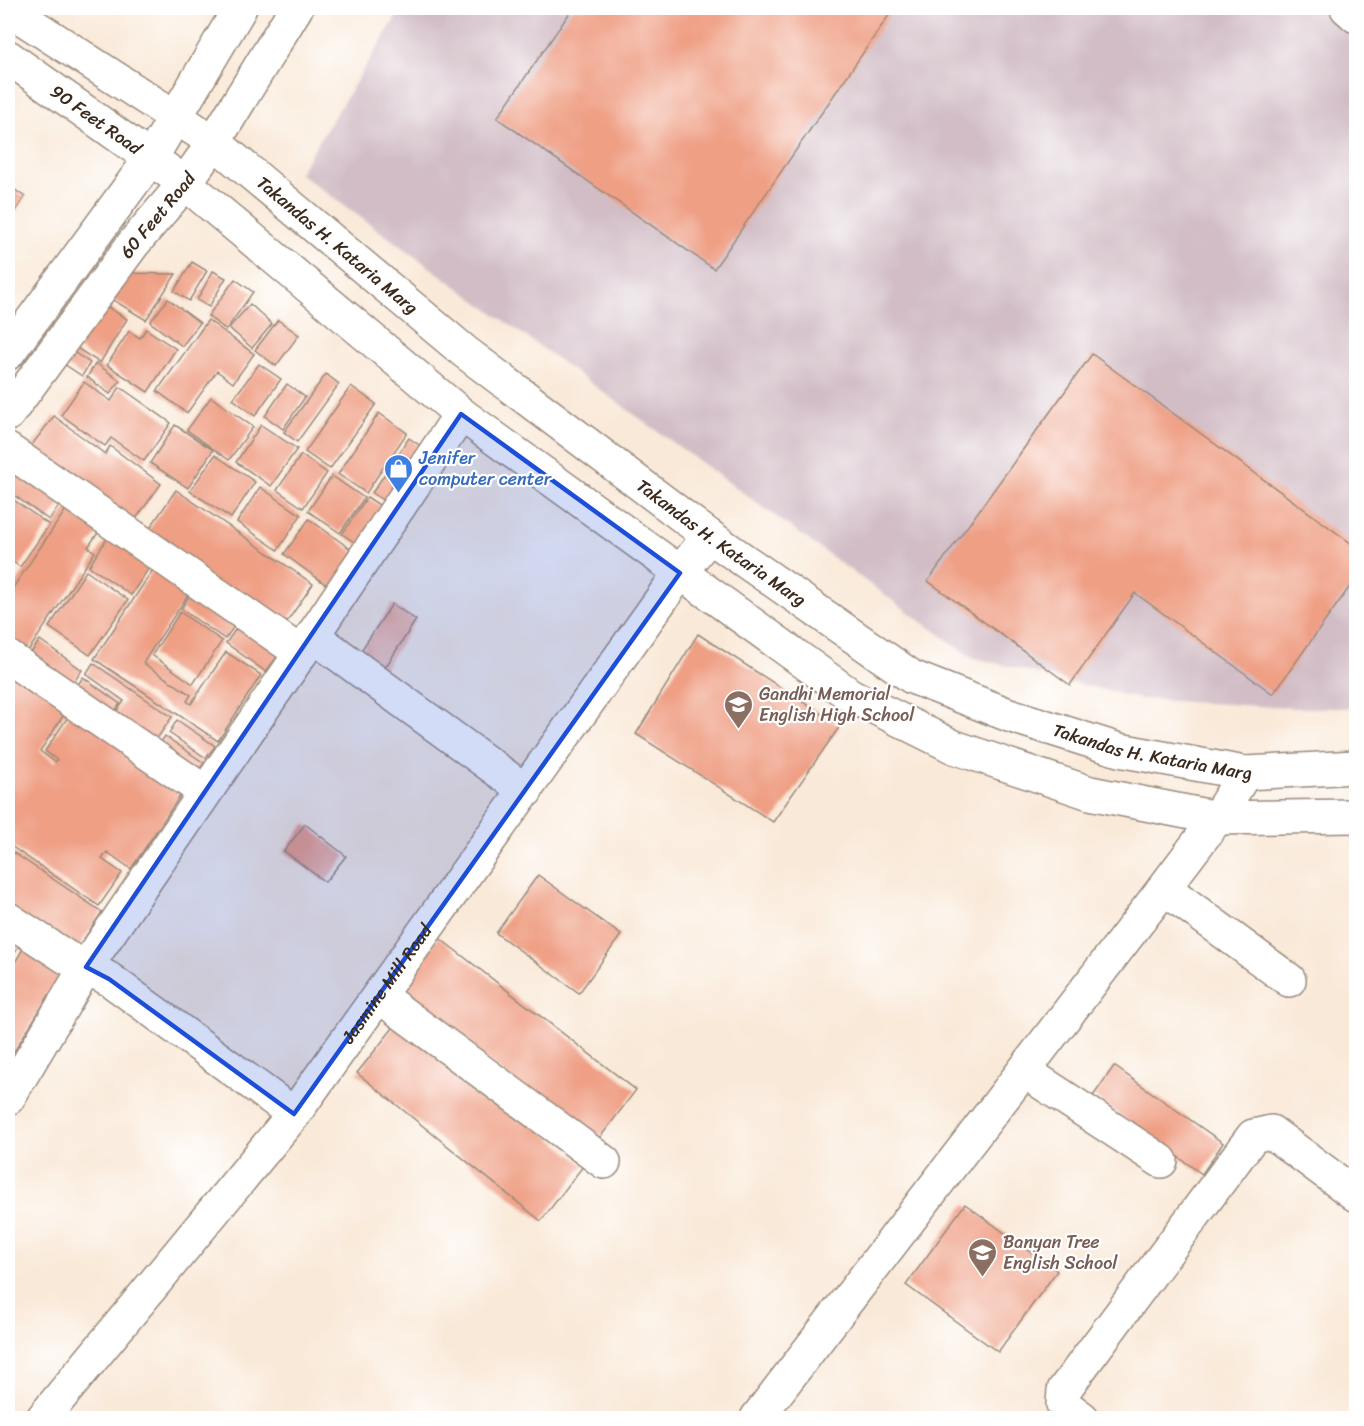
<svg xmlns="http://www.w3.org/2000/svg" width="1364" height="1426" font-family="Sriracha,sans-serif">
<rect width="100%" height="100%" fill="#fff"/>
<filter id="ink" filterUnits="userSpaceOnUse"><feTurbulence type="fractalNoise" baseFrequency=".0167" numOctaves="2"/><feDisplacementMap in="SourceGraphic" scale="12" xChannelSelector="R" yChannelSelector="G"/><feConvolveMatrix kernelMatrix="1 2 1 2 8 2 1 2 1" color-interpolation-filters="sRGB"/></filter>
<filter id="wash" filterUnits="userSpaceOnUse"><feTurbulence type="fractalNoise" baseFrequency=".008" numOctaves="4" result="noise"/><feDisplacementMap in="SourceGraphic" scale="24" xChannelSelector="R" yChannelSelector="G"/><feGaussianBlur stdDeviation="1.35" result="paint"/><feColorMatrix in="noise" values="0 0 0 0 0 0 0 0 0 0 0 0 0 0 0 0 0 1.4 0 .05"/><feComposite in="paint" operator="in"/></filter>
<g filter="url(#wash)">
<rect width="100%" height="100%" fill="#f9e9d8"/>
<polygon fill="#d2bdc6" points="402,8 1356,8 1356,708 1292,708 1140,699 971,657 299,173"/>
<g id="blocks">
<g fill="#ef9f84">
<polygon points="573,8 894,8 714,269 497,118"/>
<polygon points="8,185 25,197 8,222"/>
<polygon points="192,262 207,271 189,301 174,291"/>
<polygon points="213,271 226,278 209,307 197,300"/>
<polygon points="121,273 176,274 146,320 105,295"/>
<polygon points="235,279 253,292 226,330 208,316"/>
<polygon points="168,299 200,323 182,346 150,322"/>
<polygon points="103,304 127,319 100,363 75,347"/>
<polygon points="250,304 272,324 252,348 229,328"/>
<polygon points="208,320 254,354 233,383 217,371 187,413 157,391"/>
<polygon points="278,320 299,335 276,366 255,350"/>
<polygon points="146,329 176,349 148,392 107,365 129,331 140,338"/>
<polygon points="72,351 90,363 82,376 64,364"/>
<polygon points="1092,354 1356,547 1356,578 1273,694 1135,593 1070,685 928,581"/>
<polygon points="96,363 120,381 110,394 87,377"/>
<polygon points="259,364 281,379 255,416 233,399"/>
<polygon points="326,374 339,384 297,442 284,432"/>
<polygon points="84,382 111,401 120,387 171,423 144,461 111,438 105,446 61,415"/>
<polygon points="287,384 305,397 283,429 265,416"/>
<polygon points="351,386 376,404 330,469 305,452"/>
<polygon points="211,397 253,427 229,460 187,430"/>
<polygon points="379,413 407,433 366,493 338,474"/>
<polygon points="54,416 105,454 110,446 161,484 127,531 24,455"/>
<polygon points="175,425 213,450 188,488 150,463"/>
<polygon points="261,425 297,449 271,486 236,462"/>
<polygon points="409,438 431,453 395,508 372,493"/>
<polygon points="215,455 255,482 231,518 190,491"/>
<polygon points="301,455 327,473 303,508 277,490"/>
<polygon points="18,465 65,497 49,520 8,491 8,481"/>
<polygon points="332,476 364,498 340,533 308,511"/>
<polygon points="260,487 301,515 278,550 237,522"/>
<polygon points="176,490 313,584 280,632 143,538"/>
<polygon points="8,496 49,525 20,567 8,558"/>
<polygon points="367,497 390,512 366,550 342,534"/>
<polygon points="67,508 100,530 88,547 95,552 20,663 8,654 8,595"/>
<polygon points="309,519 360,556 335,591 284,554"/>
<polygon points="112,531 154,560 131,595 89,566"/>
<polygon points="158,562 194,586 143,663 191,695 187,701 191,704 226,652 261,675 218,741 94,659"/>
<polygon points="86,571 128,600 90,655 49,627"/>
<polygon points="195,587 240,618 225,639 181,609"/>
<polygon points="392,604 416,620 383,671 358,655"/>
<polygon points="180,612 222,641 193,684 152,655"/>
<polygon points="244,617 284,646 266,672 226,643"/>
<polygon points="698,634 840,726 773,822 636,734"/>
<polygon points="40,640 82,670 66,694 23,664"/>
<polygon points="93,663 172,717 149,750 109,722 124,701 86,674"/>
<polygon points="8,665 69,707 40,751 55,762 57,760 45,751 74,708 188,784 131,869 107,852 102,859 122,873 99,906 8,844"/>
<polygon points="83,677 120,704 108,721 71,695"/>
<polygon points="177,720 215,746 206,758 169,733"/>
<polygon points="165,736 204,763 193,778 154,752"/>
<polygon points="305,824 346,856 325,882 284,851"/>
<polygon points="8,849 102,912 72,957 8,913"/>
<polygon points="538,875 621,935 579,993 496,933"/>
<polygon points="8,929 23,940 8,962"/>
<polygon points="438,937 636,1090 595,1144 396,991"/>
<polygon points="29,939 68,965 8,1061 8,974"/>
<polygon points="401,1018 584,1165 541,1221 357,1073"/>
<polygon points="1114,1066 1223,1143 1202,1174 1093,1096"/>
<polygon points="965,1204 1057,1271 998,1352 906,1285"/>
</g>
</g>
</g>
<g filter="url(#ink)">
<use href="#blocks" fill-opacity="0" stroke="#9a8a7b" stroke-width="1.5"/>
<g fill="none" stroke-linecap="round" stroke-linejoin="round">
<defs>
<g id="minor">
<polyline points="1347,8 1356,16"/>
<polyline points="8,450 301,653"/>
<polyline points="313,636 526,791"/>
<polyline points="8,657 205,792"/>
<polyline points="1164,888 1289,980"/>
<polyline points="8,919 66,957 86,967 8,1098"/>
<polyline points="379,996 604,1162"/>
<polyline points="1024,1071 1161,1161"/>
<polyline points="294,1114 109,979 86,967 301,653 461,414"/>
<path id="s1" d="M43 1418 294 1114 680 573 709 536"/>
<polyline points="757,1418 1164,888 1217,818 1245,773"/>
<polyline points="1082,1418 1063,1404 1064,1390 1253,1136 1271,1132 1356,1195"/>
</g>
<g id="major">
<path id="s2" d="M8 9 214 142 465 352 709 536 912 677 1009 715 1119 750 1245 773 1356 767"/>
<path id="s3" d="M8 57 185 183 461 414 850 695 954 747 1090 793 1217 818 1356 816"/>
<polyline points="8,353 151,158 240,8"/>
<path id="s4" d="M8 414 133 244 185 183 214 142 296 8"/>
</g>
</defs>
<use href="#minor" stroke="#9a8a7b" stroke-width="36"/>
<use href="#major" stroke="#9a8a7b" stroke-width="36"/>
<use href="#minor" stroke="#fff" stroke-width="33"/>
<use href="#major" stroke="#fff" stroke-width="33"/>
</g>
</g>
<path fill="#1d4ed8" fill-opacity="0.2" stroke="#1d4ed8" stroke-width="4.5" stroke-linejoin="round" d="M461 414 680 573 294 1114 109 979 86 967Z"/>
<defs>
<symbol id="shop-pin" viewBox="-11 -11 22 30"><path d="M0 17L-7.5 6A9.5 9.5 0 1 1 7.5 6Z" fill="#3f7fe0" stroke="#fff"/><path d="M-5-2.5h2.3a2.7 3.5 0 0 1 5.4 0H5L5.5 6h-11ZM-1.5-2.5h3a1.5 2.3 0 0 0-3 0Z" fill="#fff"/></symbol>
<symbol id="school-pin" viewBox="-11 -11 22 30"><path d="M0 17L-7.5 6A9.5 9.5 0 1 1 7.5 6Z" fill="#8d6e63" stroke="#fff"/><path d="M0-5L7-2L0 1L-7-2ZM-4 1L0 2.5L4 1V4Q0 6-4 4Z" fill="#fff"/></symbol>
</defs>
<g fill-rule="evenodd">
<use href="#shop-pin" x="382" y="452" width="33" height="45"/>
<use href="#school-pin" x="722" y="688" width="33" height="45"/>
<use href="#school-pin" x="966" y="1236" width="33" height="45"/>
</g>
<g text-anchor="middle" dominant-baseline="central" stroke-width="4.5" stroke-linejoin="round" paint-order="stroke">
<g font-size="18" fill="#3b2a1e" stroke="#fff">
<text stroke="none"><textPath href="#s3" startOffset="108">90 Feet Road</textPath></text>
<text stroke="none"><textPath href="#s4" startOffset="249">60 Feet Road</textPath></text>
<text stroke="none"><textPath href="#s2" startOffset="406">Takandas H. Kataria Marg</textPath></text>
<text stroke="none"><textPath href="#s2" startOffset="892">Takandas H. Kataria Marg</textPath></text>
<text stroke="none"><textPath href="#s2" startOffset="1378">Takandas H. Kataria Marg</textPath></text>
<text stroke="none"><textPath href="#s1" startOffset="554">Jasmine Mill Road</textPath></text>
</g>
<g font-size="18" fill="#366cbe" stroke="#fff" text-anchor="start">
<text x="419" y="458">Jenifer<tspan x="419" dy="21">computer center</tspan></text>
</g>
<g font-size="18" fill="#785e54" stroke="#fff" text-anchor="start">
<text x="759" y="694">Gandhi Memorial<tspan x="759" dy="21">English High School</tspan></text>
<text x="1003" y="1242">Banyan Tree<tspan x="1003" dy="21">English School</tspan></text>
</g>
</g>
<rect width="1364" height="1426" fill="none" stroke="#fff" stroke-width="30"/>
</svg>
